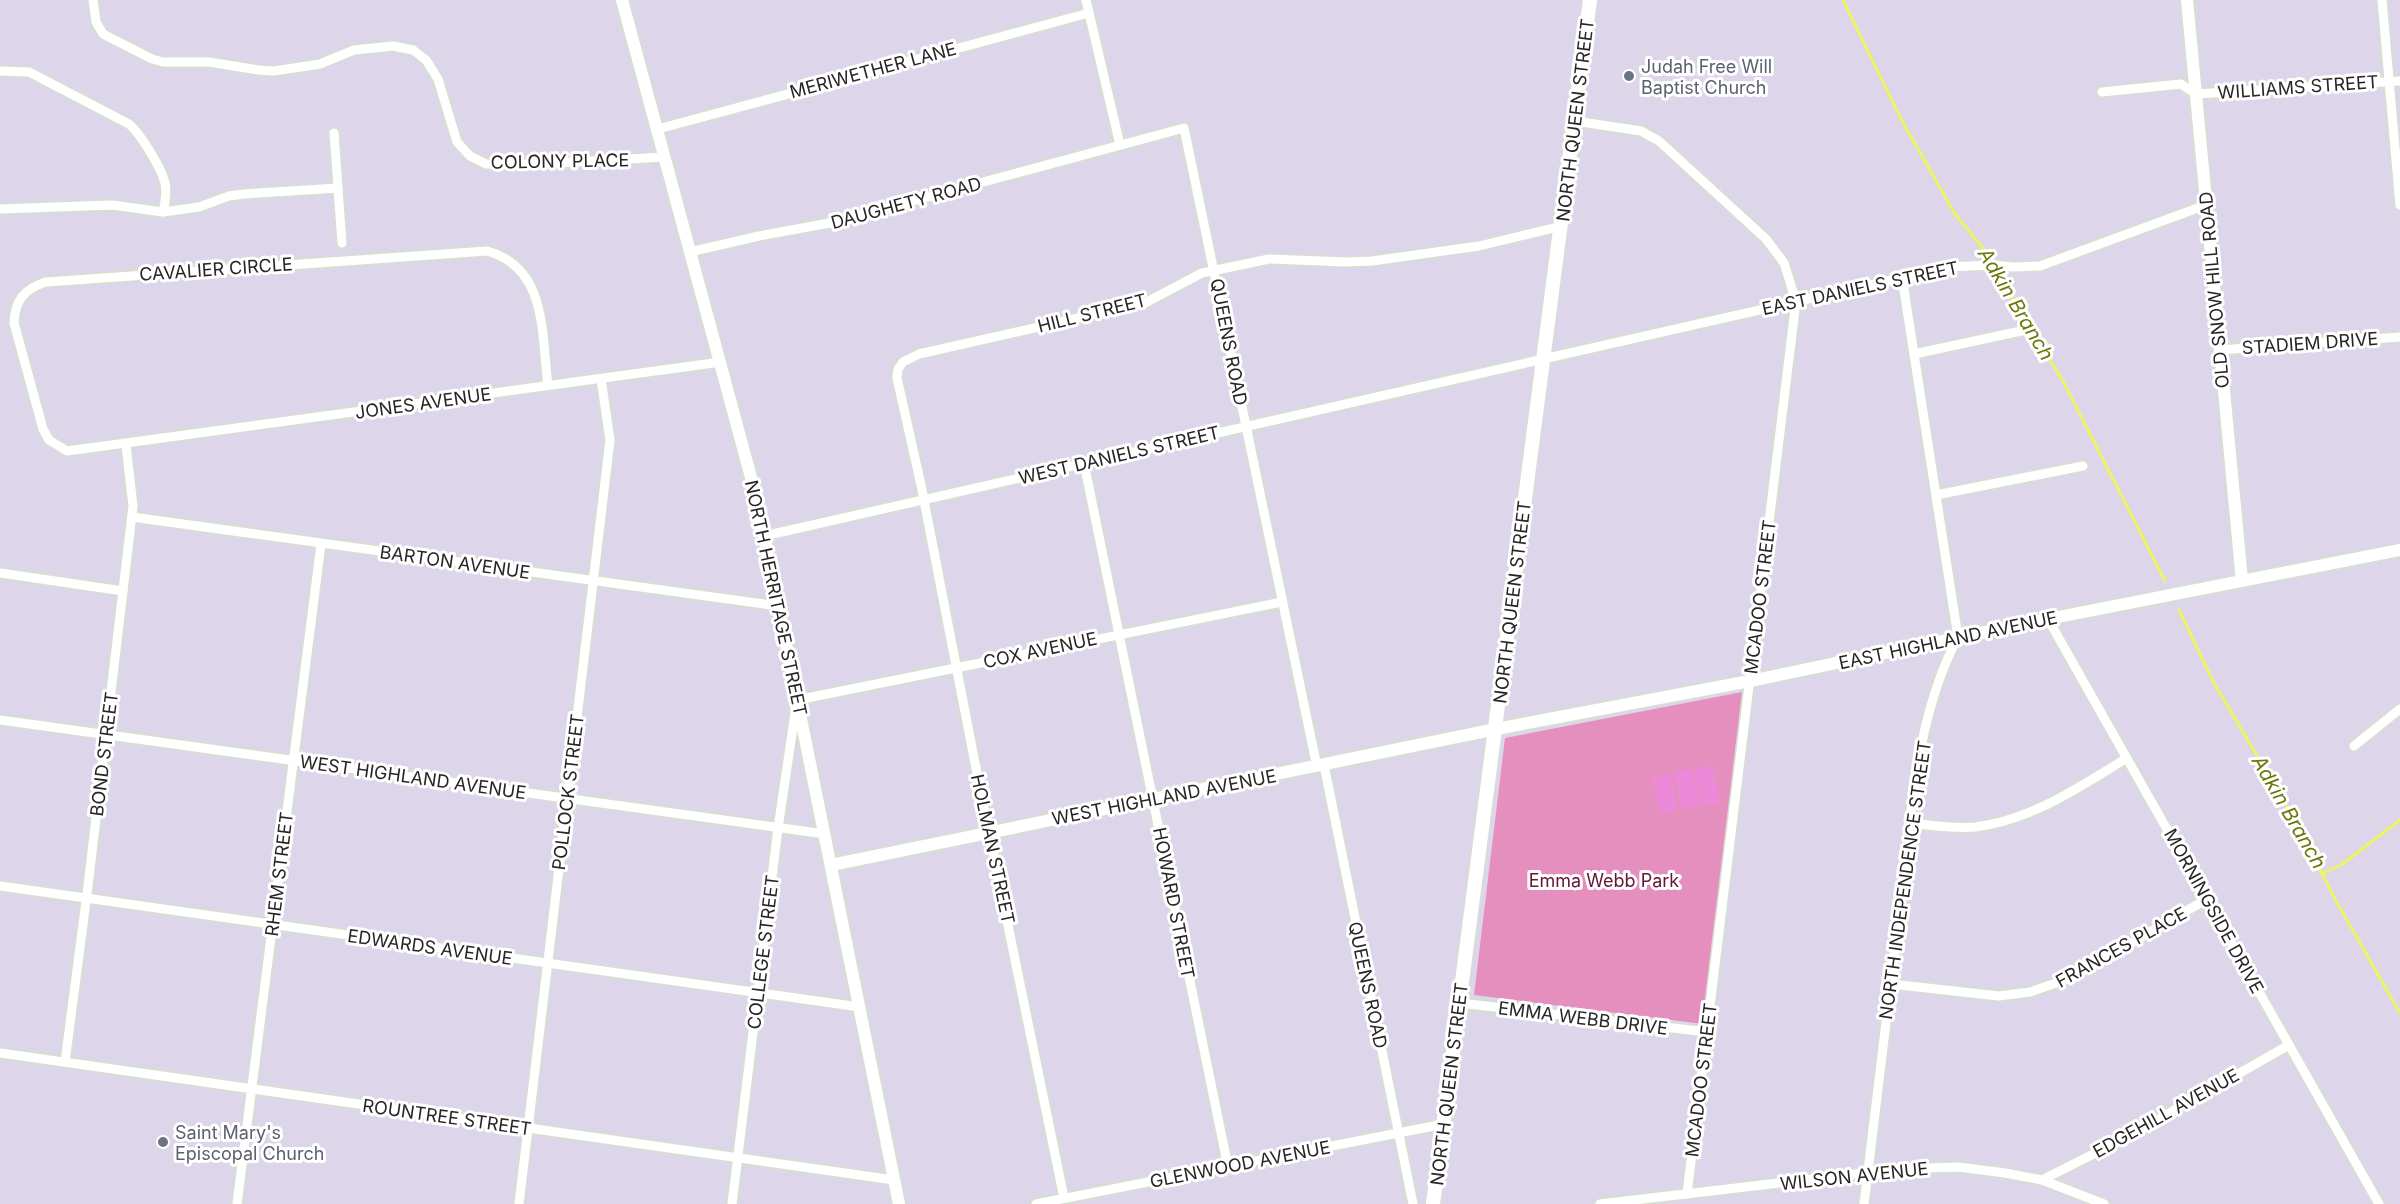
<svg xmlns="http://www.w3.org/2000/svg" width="2400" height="1204" font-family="Inter,sans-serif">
<rect width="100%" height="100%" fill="#ddd6ea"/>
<polygon fill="#e58fbf" points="1742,692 1703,1024 1474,995 1505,738"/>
<g fill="#ed89d9">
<polygon points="1712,765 1720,802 1702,806 1694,769"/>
<polygon points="1692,769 1700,805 1682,809 1674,772"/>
<polygon points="1670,774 1678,811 1660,814 1652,778"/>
</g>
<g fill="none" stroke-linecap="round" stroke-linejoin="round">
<g stroke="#edf462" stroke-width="3">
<polyline points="1843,0 1901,119 1955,214 1994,262"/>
<polyline points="1997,268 2015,303 2063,381 2165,581"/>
<polyline points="2179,610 2214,683 2288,808 2335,899 2400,1013"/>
<polyline points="2323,873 2341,865 2400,820"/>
</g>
<defs>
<g id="minor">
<polyline points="93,0 96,22 103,34 152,59 163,62 209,62 258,70 274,71 320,64 354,50 393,46 413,50 426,60 438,79 457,142 470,156 486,164 519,165 665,157"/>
<polyline points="1086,0 1120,145"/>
<polyline points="2382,0 2400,205"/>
<path d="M0 71 29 72 129 124C140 133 162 169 165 183 167 193 165 203 163 212"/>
<polyline points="2102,92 2181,84 2196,94 2400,81"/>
<polyline points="1575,121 1641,131 1659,141 1766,239 1784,263 1796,301 1687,1194"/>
<polyline points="658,129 1089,13"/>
<polyline points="334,133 342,243"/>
<polyline points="0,209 112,205 163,212 199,207 229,196 244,194 338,188"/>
<polyline points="690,252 759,236 835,222 1184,128 1317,767"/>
<polyline points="2220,350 2400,337"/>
<polyline points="1914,354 2021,331"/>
<path d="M548 385C541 334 548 268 487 251L46 282C24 289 15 300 14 323L43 429 49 440 67 451 721 362"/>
<polyline points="1084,463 1228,1167"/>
<polyline points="1936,495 2083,466"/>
<polyline points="132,517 778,606"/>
<polyline points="764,536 1949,267 1990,265 2014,267 2040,266 2206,205"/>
<polyline points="0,573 123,591"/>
<polyline points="2048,619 2379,1204"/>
<polyline points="0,720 825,834"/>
<polyline points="2354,746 2400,709"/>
<polyline points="1324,765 1413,1204"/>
<path d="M1910 823C1931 825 1953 829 1975 827 2032 820 2079 787 2127 758"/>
<polyline points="0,886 860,1007"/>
<polyline points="1891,984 1999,996 2030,992 2071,978 2207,899"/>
<polyline points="1460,1003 1707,1032"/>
<polyline points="0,1053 894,1180"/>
<polyline points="65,1062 88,886 133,506 126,445"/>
<polyline points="2042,1180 2131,1135 2289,1045"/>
<polyline points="1064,1198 981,794 921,485 897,378 898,369 903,362 919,354 1145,303 1202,273 1269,259 1346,262 1372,261 1479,246 1562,226"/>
<polyline points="237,1204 321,544"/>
<polyline points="519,1204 610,440 601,379"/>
<polyline points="732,1204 778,828 797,700 1282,602"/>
<polyline points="1036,1204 1444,1124"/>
<polyline points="1600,1204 1898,1169 1958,1167 2005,1173 2042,1180 2104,1204"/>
<path d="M1864 1204C1876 1105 1888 1006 1900 907 1911 818 1915 718 1958 637L1902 277"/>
</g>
<g id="tertiary">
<polyline points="622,0 756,496 899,1204"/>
<polyline points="2187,0 2242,581"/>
<polyline points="831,865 1496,729 1750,681 2048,619 2400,550"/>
</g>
<polyline id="secondary" points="1433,1204 1590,0"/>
</defs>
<use href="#minor" stroke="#d4e1cc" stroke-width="12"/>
<use href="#tertiary" stroke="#d4e1cc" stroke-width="15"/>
<use href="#secondary" stroke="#d4e1cc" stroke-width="16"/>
<use href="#minor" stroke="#fff" stroke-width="9"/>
<use href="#tertiary" stroke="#fff" stroke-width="12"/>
<use href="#secondary" stroke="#fff" stroke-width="14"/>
</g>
<g fill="#6b7280" stroke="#fff" stroke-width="2">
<circle cx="1629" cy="76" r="6"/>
<circle cx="163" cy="1142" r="6"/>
</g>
<g text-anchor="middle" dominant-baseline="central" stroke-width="6" stroke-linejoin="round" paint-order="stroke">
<g font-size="18" fill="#5b616d" stroke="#fff" text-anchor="start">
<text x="1641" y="66">Judah Free Will<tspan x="1641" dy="21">Baptist Church</tspan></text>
<text x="175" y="1132">Saint Mary's<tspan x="175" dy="21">Episcopal Church</tspan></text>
</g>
<g font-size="18" fill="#262626" stroke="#fff">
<text transform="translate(873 70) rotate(-15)">MERIWETHER LANE</text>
<text transform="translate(2298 87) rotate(-4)">WILLIAMS STREET</text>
<text transform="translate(1575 120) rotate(-83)">NORTH QUEEN STREET</text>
<text transform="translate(560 161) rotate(-1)">COLONY PLACE</text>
<text transform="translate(906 203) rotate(-15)">DAUGHETY ROAD</text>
<text transform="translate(216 269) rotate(-4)">CAVALIER CIRCLE</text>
<text transform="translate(1860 288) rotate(-12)">EAST DANIELS STREET</text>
<text transform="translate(2214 290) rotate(-95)">OLD SNOW HILL ROAD</text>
<text transform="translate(1092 313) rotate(-14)">HILL STREET</text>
<text transform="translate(1229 342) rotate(79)">QUEENS ROAD</text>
<text transform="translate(2310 343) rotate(-4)">STADIEM DRIVE</text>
<text transform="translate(423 403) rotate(-8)">JONES AVENUE</text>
<text transform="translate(1119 455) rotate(-13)">WEST DANIELS STREET</text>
<text transform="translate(455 562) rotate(8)">BARTON AVENUE</text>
<text transform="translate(1760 597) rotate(-83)">MCADOO STREET</text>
<text transform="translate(776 598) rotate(78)">NORTH HERRITAGE STREET</text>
<text transform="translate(1512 602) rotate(-83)">NORTH QUEEN STREET</text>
<text transform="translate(1948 640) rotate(-12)">EAST HIGHLAND AVENUE</text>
<text transform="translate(1040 650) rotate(-12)">COX AVENUE</text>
<text transform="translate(104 754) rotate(-83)">BOND STREET</text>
<text transform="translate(413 777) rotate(8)">WEST HIGHLAND AVENUE</text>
<text transform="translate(568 792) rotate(-83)">POLLOCK STREET</text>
<text transform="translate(1164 797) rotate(-11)">WEST HIGHLAND AVENUE</text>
<text transform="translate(993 849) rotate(78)">HOLMAN STREET</text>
<text transform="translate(279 874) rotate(-83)">RHEM STREET</text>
<text transform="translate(1905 880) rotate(-82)">NORTH INDEPENDENCE STREET</text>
<text transform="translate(1174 903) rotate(79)">HOWARD STREET</text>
<text transform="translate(2214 911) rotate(61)">MORNINGSIDE DRIVE</text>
<text transform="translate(430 947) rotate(8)">EDWARDS AVENUE</text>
<text transform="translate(2121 947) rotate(-29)">FRANCES PLACE</text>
<text transform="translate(763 952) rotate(-83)">COLLEGE STREET</text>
<text transform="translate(1368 985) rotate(78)">QUEENS ROAD</text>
<text transform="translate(1583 1018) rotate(7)">EMMA WEBB DRIVE</text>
<text transform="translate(1701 1080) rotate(-83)">MCADOO STREET</text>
<text transform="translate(1449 1084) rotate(-83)">NORTH QUEEN STREET</text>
<text transform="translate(2166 1113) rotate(-29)">EDGEHILL AVENUE</text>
<text transform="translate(447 1117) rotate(8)">ROUNTREE STREET</text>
<text transform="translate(1240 1164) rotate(-11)">GLENWOOD AVENUE</text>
<text transform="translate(1854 1176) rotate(-6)">WILSON AVENUE</text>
</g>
<g font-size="18" fill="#651537" stroke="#fff">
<text x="1604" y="880">Emma Webb Park</text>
</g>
<g font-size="20" font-style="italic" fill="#6a7809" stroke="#fff">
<text transform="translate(2016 304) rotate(59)">Adkin Branch</text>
<text transform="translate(2289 812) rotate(60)">Adkin Branch</text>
</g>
</g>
</svg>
